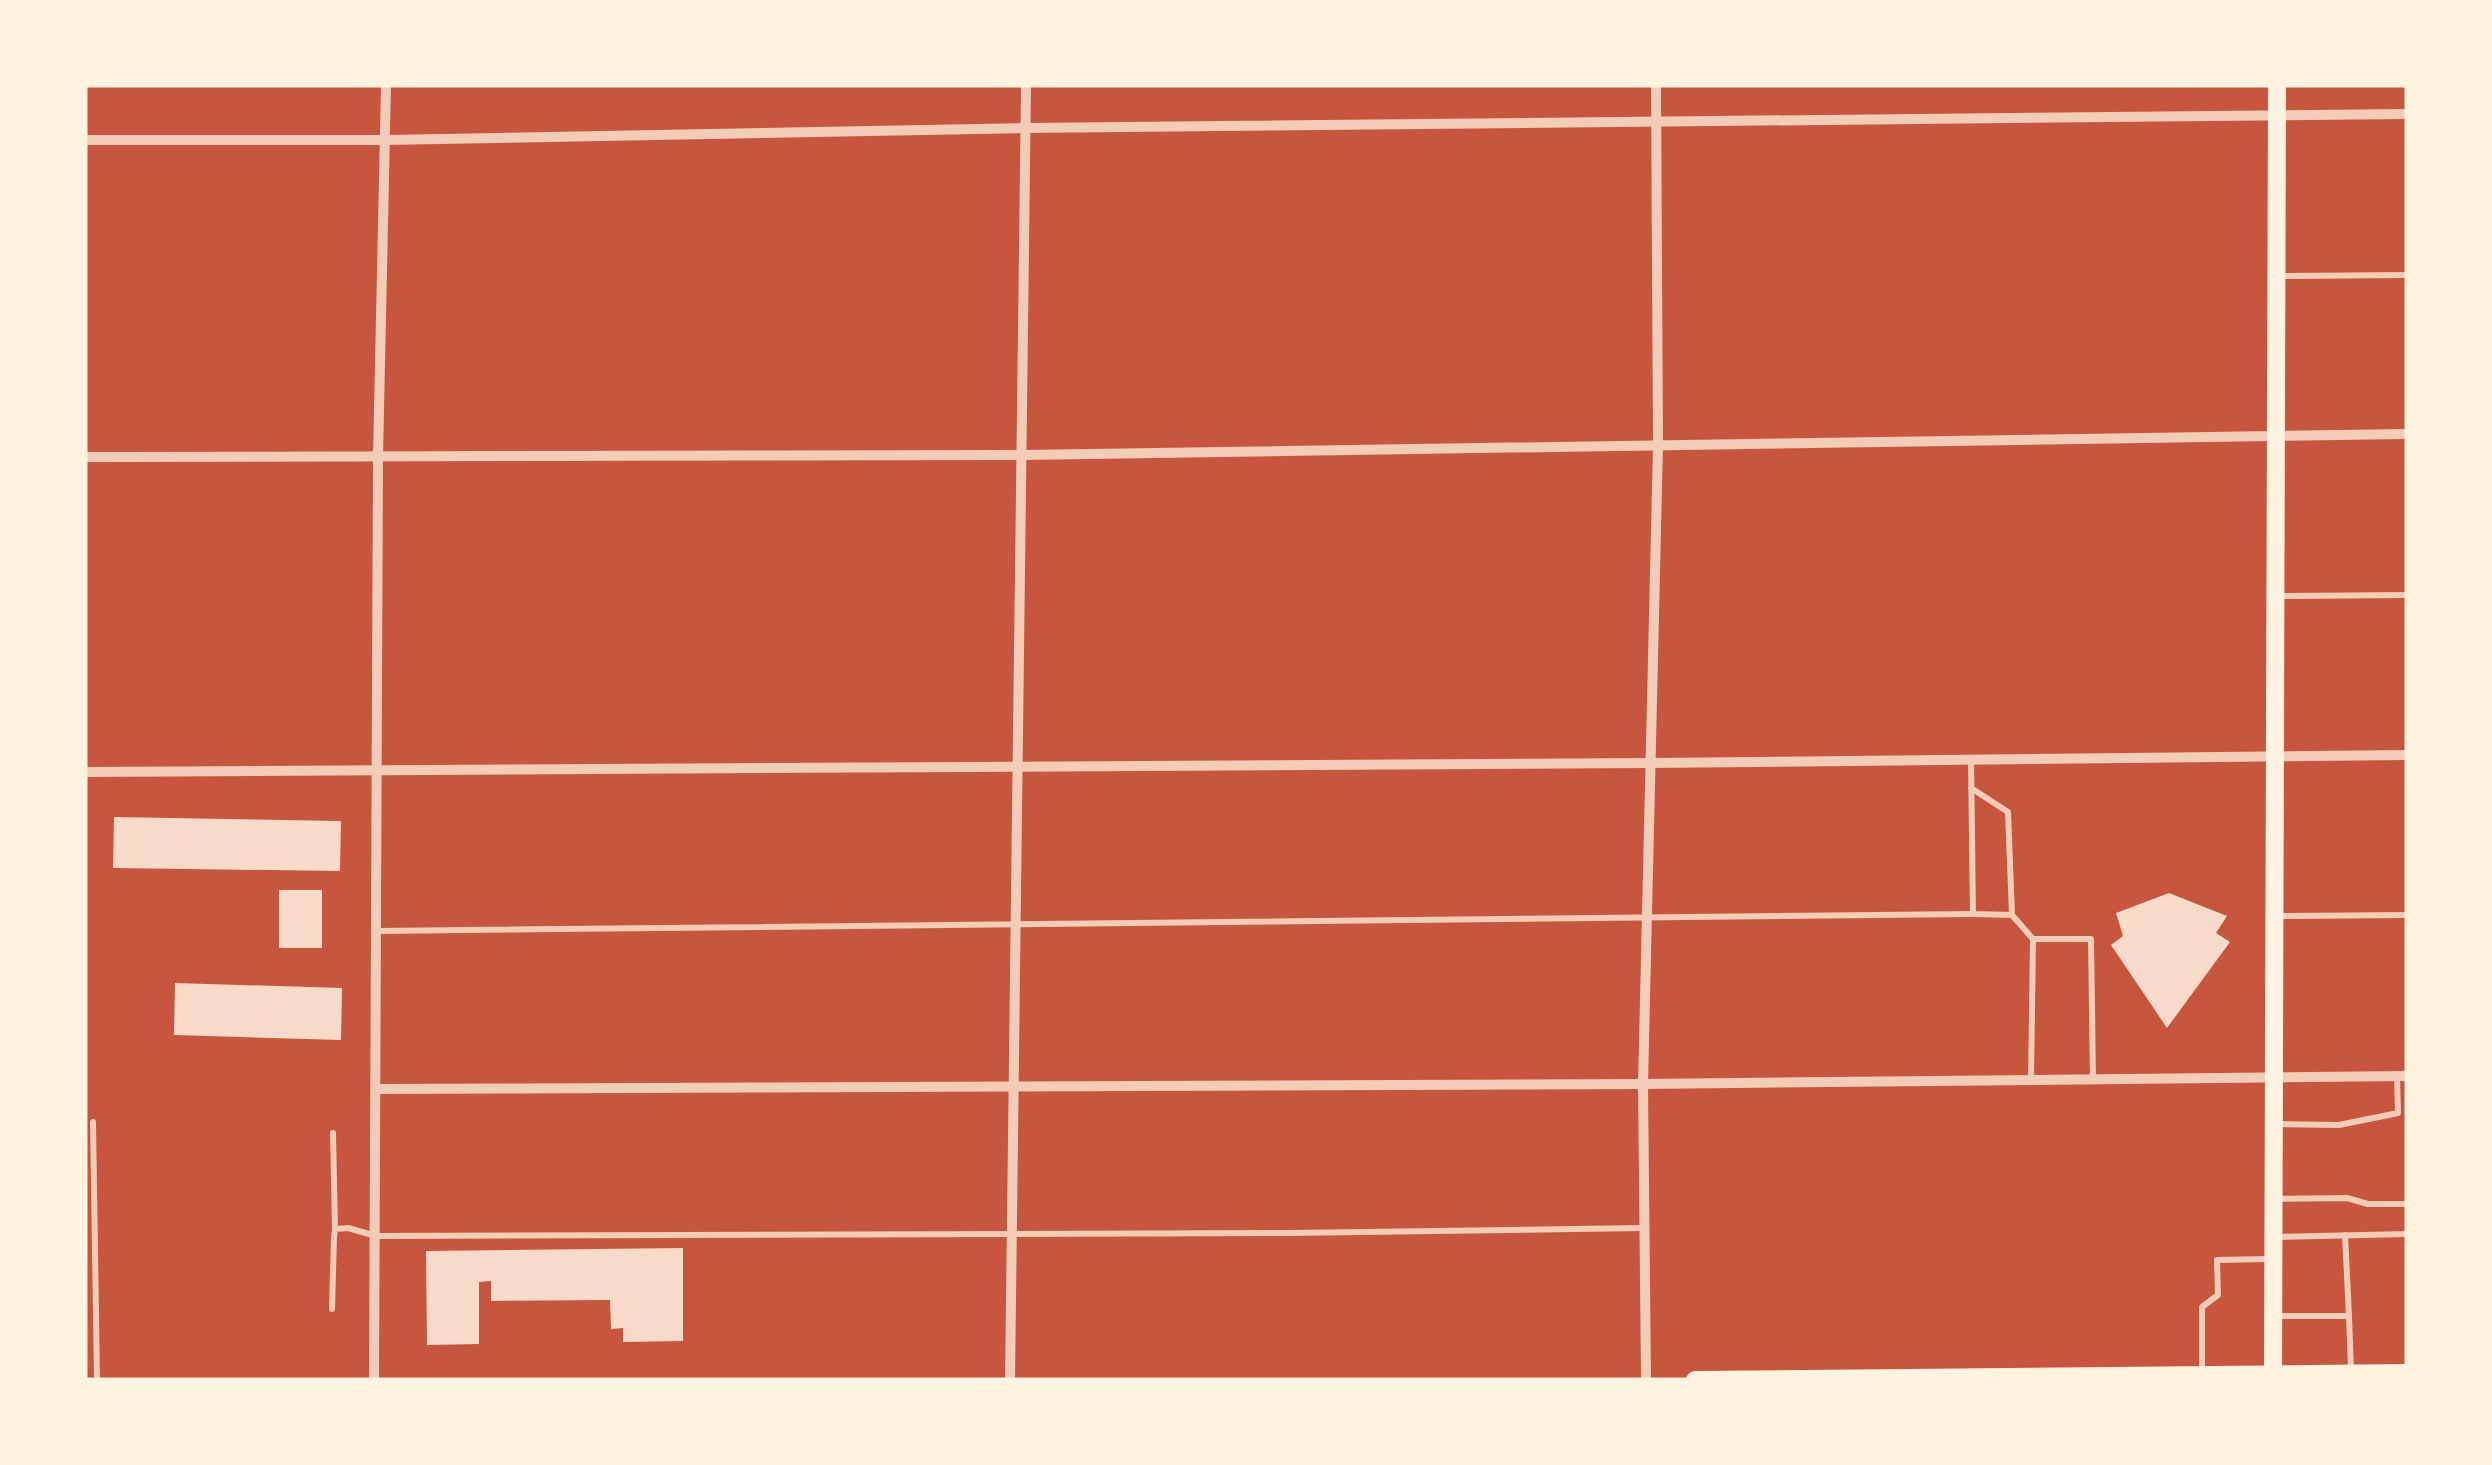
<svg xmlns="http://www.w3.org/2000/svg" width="2492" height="1465" font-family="'Alegreya Sans',sans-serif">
<rect width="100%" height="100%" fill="#c8553d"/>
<g fill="#f7dbc8">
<polygon points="114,817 341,821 340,871 113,868"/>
<rect x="279" y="890" width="43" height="58"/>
<polygon points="2169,893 2227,916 2216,933 2230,942 2167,1028 2111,945 2123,936 2116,913"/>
<polygon points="175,983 342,988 341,1040 174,1035"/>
<polygon points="683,1248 683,1341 623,1342 623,1328 611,1329 610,1300 491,1301 491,1281 479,1282 479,1344 427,1345 426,1251"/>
</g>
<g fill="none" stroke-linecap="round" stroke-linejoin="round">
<g stroke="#f1ccb7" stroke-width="6">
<polyline points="2279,276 2407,275"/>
<polyline points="2278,596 2407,595"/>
<polyline points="1971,788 2008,812 2012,915 1973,914 1971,760"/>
<polyline points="2012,915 2033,939"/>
<polyline points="2275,916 2407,915"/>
<polyline points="378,931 1973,914"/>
<polyline points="2031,1079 2033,939 2091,939 2093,1079"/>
<polyline points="93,1122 97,1380"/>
<polyline points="2275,1124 2339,1125 2398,1113 2397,1076"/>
<polyline points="333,1133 335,1229"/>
<polyline points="2274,1199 2347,1198 2368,1204 2407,1204"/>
<polyline points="2278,1237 2407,1234"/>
<polyline points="332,1309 334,1237 335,1229 348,1228 376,1236 1290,1233 1644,1228"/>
<polyline points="2274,1316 2349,1316 2345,1235"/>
<polyline points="2349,1316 2351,1370"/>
<polyline points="2202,1374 2202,1307 2218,1295 2217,1260 2268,1259"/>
</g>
<g stroke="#f1ccb7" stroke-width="10">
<polyline points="85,140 385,140 1026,128 2407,114"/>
<polyline points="85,457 1023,455 2407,434"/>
<polyline points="85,772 1650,763 2407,755"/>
<polyline points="376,1089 1643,1084 2407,1076"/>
<polyline points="374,1380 378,456 386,85"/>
<polyline points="1010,1380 1026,85"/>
<polyline points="1646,1380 1643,1084 1658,445 1656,85"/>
</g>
<g stroke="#fff3e0" stroke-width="18">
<polyline points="1695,1380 2407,1373"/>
<polyline points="2273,1380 2277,85"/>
</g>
</g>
<rect width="2492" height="1465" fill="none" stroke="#fff3e0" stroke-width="175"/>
</svg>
